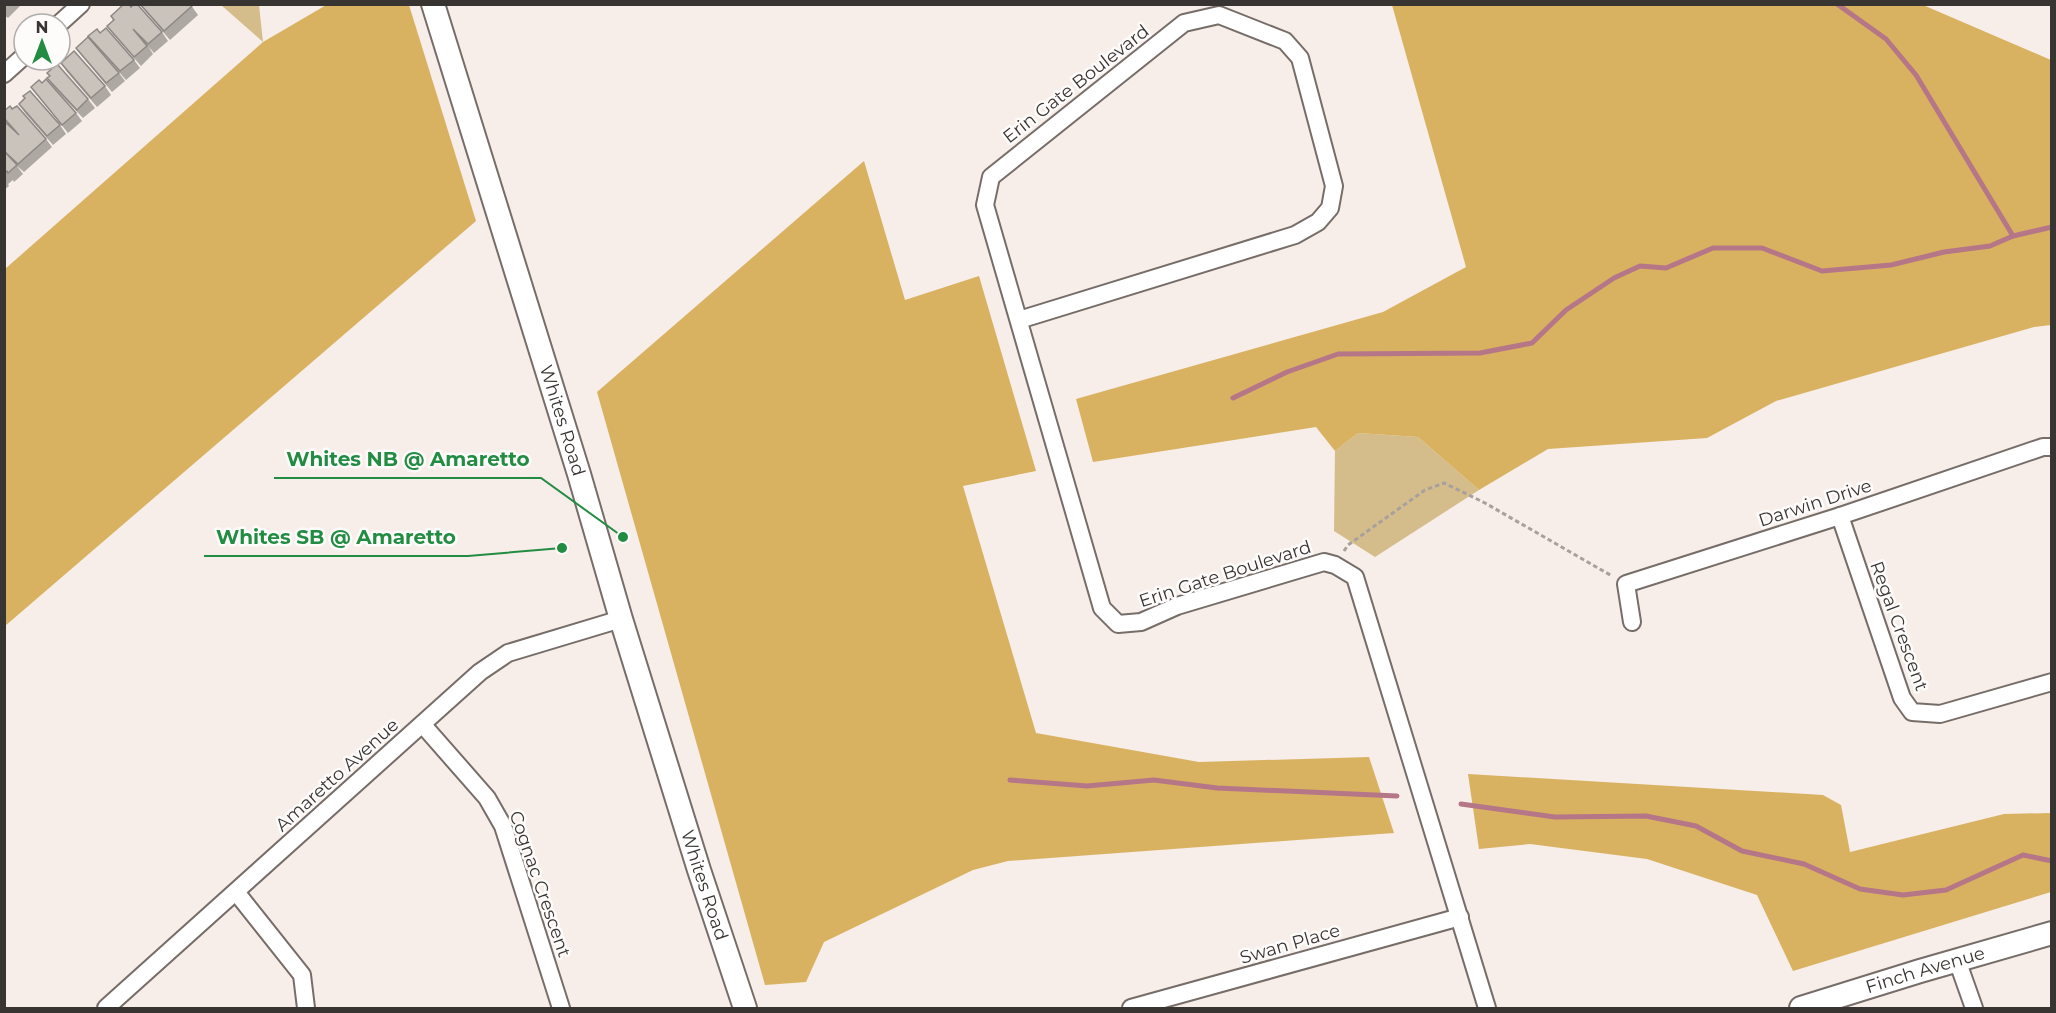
<svg xmlns="http://www.w3.org/2000/svg" width="2056" height="1013" font-family="Montserrat,sans-serif">
<rect width="100%" height="100%" fill="#f7ede9"/>
<g fill="#d5bd8b">
<polygon points="221,5 259,5 263,42"/>
<polygon points="1358,433 1418,437 1479,490 1375,557 1334,531 1335,451"/>
</g>
<g fill="#d8b260">
<polygon points="328,4 409,5 476,221 5,626 5,269 263,42"/>
<polygon points="1392,5 1923,5 2051,60 2051,325 2034,327 1776,401 1707,438 1548,449 1479,490 1418,437 1358,433 1335,451 1316,427 1093,462 1076,399 1383,312 1466,267"/>
<polygon points="864,161 905,300 979,276 1036,471 963,486 1036,733 1199,762 1369,757 1394,833 1008,861 973,870 824,942 806,982 765,985 597,392"/>
<polygon points="1468,774 1823,795 1841,805 1850,852 2004,814 2051,813 2051,892 1793,971 1757,895 1647,859 1530,844 1479,849"/>
</g>
<g fill="none" stroke-linecap="round" stroke-linejoin="round">
<g stroke="#b57688" stroke-width="5">
<polyline points="1837,4 1886,39 1916,75 2013,236"/>
<polyline points="1233,398 1287,372 1338,354 1480,353 1532,343 1566,310 1614,278 1640,266 1666,268 1713,248 1762,248 1822,271 1891,265 1944,252 1990,246 2013,236 2052,227"/>
<polyline points="1010,780 1087,786 1154,780 1217,788 1397,796"/>
<polyline points="1461,804 1555,817 1646,816 1696,826 1742,851 1804,864 1860,889 1903,895 1946,890 2023,855 2052,861"/>
</g>
<defs>
<g id="street">
<polyline points="59,24 81,4"/>
<polyline points="4,74 24,56"/>
<polyline points="1019,320 1295,235 1318,222 1330,208 1334,186 1300,58 1285,41 1219,15 1184,23 991,177 985,205 1102,608 1118,624 1141,622 1177,606 1324,562 1335,565 1355,577 1487,1008"/>
<polyline points="1840,516 1902,698 1912,712 1940,714 2052,682"/>
<polyline points="1632,622 1626,584 1840,516 2043,447 2052,447"/>
<polyline points="423,725 487,798 503,826 561,1008"/>
<polyline points="236,892 302,975 306,1008"/>
<polyline points="1957,960 1974,1008"/>
<polyline points="106,1008 480,672 508,653 621,619"/>
<polyline points="1131,1008 1460,917"/>
</g>
<g id="secondary">
<path id="s1" d="M433 4 579 474 621 619 699 870 745 1008"/>
<path id="s2" d="M1801 1008 1920 971 2052 933"/>
</g>
</defs>
<use href="#street" stroke="#766d69" stroke-width="20"/>
<use href="#secondary" stroke="#766d69" stroke-width="26"/>
<polyline stroke="#a7a09d" stroke-width="3" stroke-dasharray="4.5 3" stroke-linecap="butt" points="1344,551 1348,545 1425,490 1444,483 1485,503 1612,576"/>
<use href="#street" stroke="#fff" stroke-width="16"/>
<use href="#secondary" stroke="#fff" stroke-width="22"/>
</g>
<g fill="#aea8a2">
<polygon points="4,4 19,4 20,6 8,18 4,15"/>
<polygon points="139,4 190,4 198,15 170,40"/>
<polygon points="111,16 162,32 168,41 154,53 148,46 153,54 141,66 113,34 107,26 113,20"/>
<polygon points="100,33 134,60 140,68 126,80 95,44 88,36"/>
<polygon points="76,48 119,73 125,81 112,92 82,56"/>
<polygon points="61,63 105,86 111,95 97,107 67,72"/>
<polygon points="47,78 88,99 95,108 83,118 53,87"/>
<polygon points="31,87 76,113 82,121 68,133"/>
<polygon points="23,96 60,125 66,134 53,145 25,113 19,104 25,99"/>
<polygon points="4,119 46,139 52,147 24,172 17,166 23,174 14,182 13,180 8,184 9,186 4,190 4,121 11,127"/>
</g>
<g fill="#cac3bc" stroke="#8d8884" stroke-width="1.5">
<polygon points="124,4 129,4 131,7 134,4 137,4 162,32 148,44 133,29 147,46 134,57 107,26 114,20 111,16"/>
<polygon points="140,4 190,4 192,6 164,31"/>
<polygon points="106,28 134,60 120,71 88,36 97,29 100,33"/>
<polygon points="88,37 119,73 106,83 76,48"/>
<polygon points="74,51 105,86 91,98 61,63"/>
<polygon points="57,64 88,99 77,110 47,78 50,76 47,73"/>
<polygon points="46,79 76,113 62,125 31,87 39,80 42,83"/>
<polygon points="30,91 60,125 47,136 19,104 25,98 23,96"/>
<polygon points="10,106 12,109 17,106 46,139 18,164 4,151 4,121 19,135 4,118 4,111"/>
<polygon points="4,151 17,165 8,173 7,171 4,173"/>
</g>
<g text-anchor="middle" dominant-baseline="central" stroke-width="5" stroke-linejoin="round" paint-order="stroke">
<g font-size="18" fill="#383432" stroke="#fefcfb">
<text transform="translate(1076 84) rotate(-38)">Erin Gate Boulevard</text>
<text stroke="none"><textPath href="#s1" startOffset="436">Whites Road</textPath></text>
<text transform="translate(1815 503) rotate(-18)">Darwin Drive</text>
<text transform="translate(1225 574) rotate(-18)">Erin Gate Boulevard</text>
<text transform="translate(1899 626) rotate(70)">Regal Crescent</text>
<text transform="translate(337 775) rotate(-42)">Amaretto Avenue</text>
<text transform="translate(540 884) rotate(71)">Cognac Crescent</text>
<text stroke="none"><textPath href="#s1" startOffset="922">Whites Road</textPath></text>
<text transform="translate(1290 944) rotate(-16)">Swan Place</text>
<text stroke="none"><textPath href="#s2" startOffset="130">Finch Avenue</textPath></text>
</g>
</g>
<path fill="none" stroke="#228c43" stroke-width="2" d="M623 537L541 478H274M562 548L468 556H204"/>
<g fill="#228c43" stroke="#fefcfb" stroke-width="2">
<circle cx="623" cy="537" r="6"/>
<circle cx="562" cy="548" r="6"/>
</g>
<g font-size="20" text-anchor="middle" font-weight="bold" fill="#228c43" stroke="#fefcfb" stroke-width="5" stroke-linejoin="round" paint-order="stroke">
<text x="408" y="466">Whites NB @ Amaretto</text>
<text x="336" y="544">Whites SB @ Amaretto</text>
</g>
<rect width="2056" height="1013" fill="none" stroke="#383432" stroke-width="12"/>
<g transform="translate(42 42)"><circle r="28" fill="#fefcfb" stroke="#afacab" stroke-width="1.5"/>
<path d="M0-4.5L10 22L0 15L-10 22Z" fill="#228c43"/>
<text y="-9" font-size="16" font-weight="bold" text-anchor="middle" fill="#383432">N</text>
</g>
</svg>
